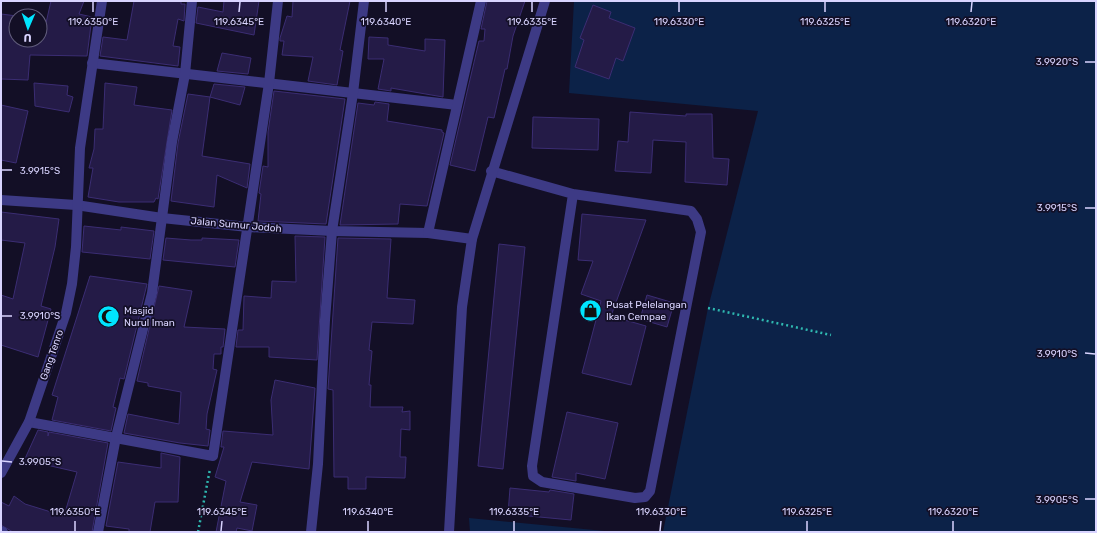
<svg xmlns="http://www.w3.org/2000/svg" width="1097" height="533" font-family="Rubik,sans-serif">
<rect width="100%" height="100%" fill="#130f26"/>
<g fill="#0c2248">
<polygon points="574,1 1096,1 1096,532 663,532 708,308 758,111 569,93"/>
<polygon points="469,518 615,532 470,532"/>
</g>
<g fill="#241b47" stroke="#3b2d73">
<polygon points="51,1 84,1 79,14 92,17 87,56 30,55 28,80 1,79 1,14 17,16 16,40 40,40 40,21 46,23"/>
<polygon points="134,1 181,1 181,4 185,4 184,21 178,19 173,46 180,47 178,66 100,56 103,37 127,40"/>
<polygon points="224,1 259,1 254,35 196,23 198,7 223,12"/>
<polygon points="293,1 350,1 340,50 343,51 337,85 308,81 313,57 282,55 284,41 280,41 280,38 287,16 292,17"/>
<polygon points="487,1 525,1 513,36 507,69 505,69 494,118 488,117 475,171 450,165 479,41 484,41 485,29 481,29"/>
<polygon points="593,5 611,12 609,18 635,28 623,61 616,58 609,79 575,67 584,40 580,38"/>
<polygon points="369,37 388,38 388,45 425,51 425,39 445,40 443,97 391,88 391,91 378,89 384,59 368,59"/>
<polygon points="222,53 251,58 248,74 217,71"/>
<polygon points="34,83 68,86 67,95 73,97 69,112 35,106"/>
<polygon points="105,83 137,87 134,105 172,110 158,199 156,198 154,202 119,202 88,197 93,168 89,168 94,149 95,129 103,129"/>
<polygon points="214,84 245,87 240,105 210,97"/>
<polygon points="274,91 345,99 326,224 258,221 261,194 259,193 263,166 268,167 268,132"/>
<polygon points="188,94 210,97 202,156 250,164 247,188 217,175 214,207 171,201 178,143"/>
<polygon points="375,102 389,104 387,121 442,130 442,132 444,133 427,206 400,204 398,224 340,225 358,103 374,105"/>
<polygon points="1,105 28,111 16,163 1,160"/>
<polygon points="630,112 686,116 686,114 712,114 713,158 729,159 727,185 685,182 686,142 653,140 651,173 615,171 618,141 628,142"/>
<polygon points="533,117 599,119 598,150 532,148"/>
<polygon points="1,212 59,219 55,247 41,306 51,309 38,357 1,345 1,295 13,299 25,243 1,240"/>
<polygon points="582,214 646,220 611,316 646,326 631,385 582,373 601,301 581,294 593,261 578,260"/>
<polygon points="84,226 121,230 121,227 154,231 150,259 82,252"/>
<polygon points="295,236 325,237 317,360 269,357 269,347 236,347 238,330 243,330 244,296 271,298 272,281 296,282"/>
<polygon points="166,238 191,240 202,240 202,238 239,240 235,267 163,260"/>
<polygon points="338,238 391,239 387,298 415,300 413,324 372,322 369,350 372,351 369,385 371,385 370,407 403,407 402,412 410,411 410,430 401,429 400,457 406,457 405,478 366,477 366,489 348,489 348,477 334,477 333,390 328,389"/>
<polygon points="499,244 525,247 503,469 478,466"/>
<polygon points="90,276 147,284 124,379 120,378 113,407 116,408 111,431 52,420 58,397 52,395"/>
<polygon points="159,286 192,291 184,327 225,329 223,347 221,347 221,354 214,354 213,369 217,370 207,414 206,429 210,430 208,446 180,443 124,433 128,414 179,424 181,392 148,386 148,383 137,381"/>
<polygon points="647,295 674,303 667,327 640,319"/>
<polygon points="275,380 315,388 309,469 252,462 240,502 257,505 252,531 237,528 236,532 216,532 226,481 215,477 224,447 221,447 223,431 273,435 271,400"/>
<polygon points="567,412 618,423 605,479 576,473 576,481 552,477"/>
<polygon points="38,430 48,432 48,436 49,432 108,443 92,532 13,532 1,525 1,502 9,506 14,496 25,504 64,516 77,472 38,463 38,465 23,463"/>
<polygon points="161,453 180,457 178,502 155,502 150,532 129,532 129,529 106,526 118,462 161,468"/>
<polygon points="510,488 549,492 550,490 574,494 571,520 508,514"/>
</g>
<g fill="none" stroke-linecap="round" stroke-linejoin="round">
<g stroke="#2fb8b0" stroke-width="2.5" stroke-dasharray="2 3" stroke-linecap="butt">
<polyline points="708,308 831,335"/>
<polyline points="198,532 210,469"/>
</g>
<g stroke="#3d3a85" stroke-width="10">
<polyline points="92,63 457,105"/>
<polyline points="491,171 573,194 691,211 697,219 701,232 650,491 645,497 635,498 542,482 533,476 532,466 573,194"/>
<polyline points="1,200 76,205 162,218 248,227 332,231 428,233 472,239"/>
<polyline points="428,233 481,1"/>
<polyline points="29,422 213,456 269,83 278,1"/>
<polyline points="1,473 29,422 66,313 72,284 76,247 80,148 102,1"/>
<polyline points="1,531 3,532"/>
<polyline points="98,532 116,437 152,293 172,142 185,74 192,1"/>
<polyline points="311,532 318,464 325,320 332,231 353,93 364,1"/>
<polyline points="449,532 462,307 472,239 545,1"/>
</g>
</g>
<path fill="none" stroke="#d9d4ff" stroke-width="1.5" d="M93 12V2M239 12 240 2M386 12V2M532 12V2M679 12V2M825 12V2M971 12 972 2M1085 62H1095M2 170H12M1085 208H1095M2 316H12M1085 353 1095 354M2 461 12 462M1085 499H1095M75 531V521M221 531 222 521M368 531V521M514 531V521M660 531 661 521M807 531V521M953 531V521"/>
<defs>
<symbol id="shop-disc" viewBox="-11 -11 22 22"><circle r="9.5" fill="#00e5ff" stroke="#130f26"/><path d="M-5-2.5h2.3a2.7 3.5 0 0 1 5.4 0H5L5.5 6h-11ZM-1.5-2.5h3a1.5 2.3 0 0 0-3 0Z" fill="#111"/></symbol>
<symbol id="mosque-disc" viewBox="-11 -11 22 22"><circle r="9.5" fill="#00e5ff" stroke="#130f26"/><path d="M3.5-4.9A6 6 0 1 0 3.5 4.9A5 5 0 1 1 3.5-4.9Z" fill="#111"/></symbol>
</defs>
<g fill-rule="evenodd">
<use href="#shop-disc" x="578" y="298" width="25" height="25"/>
<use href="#mosque-disc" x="96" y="304" width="25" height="25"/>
</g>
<g text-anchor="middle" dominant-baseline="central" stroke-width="3.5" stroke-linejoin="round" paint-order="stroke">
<g font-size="10" fill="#d9d4ff" stroke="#130f26">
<text transform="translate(236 225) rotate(5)">Jalan Sumur Jodoh</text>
<text transform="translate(52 355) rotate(-71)">Gang Tenro</text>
</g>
<g font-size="10" fill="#d9d4ff" stroke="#130f26" text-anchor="start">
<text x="606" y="305">Pusat Pelelangan<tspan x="606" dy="12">Ikan Cempae</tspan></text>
<text x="124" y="311">Masjid<tspan x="124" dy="12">Nurul Iman</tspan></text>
</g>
</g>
<g font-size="10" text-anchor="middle" fill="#d9d4ff" stroke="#130f26" stroke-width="3.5" stroke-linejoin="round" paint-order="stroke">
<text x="93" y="25">119.6350°E</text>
<text x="239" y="25">119.6345°E</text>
<text x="386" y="25">119.6340°E</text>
<text x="532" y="25">119.6335°E</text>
<text x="679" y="25">119.6330°E</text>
<text x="825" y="25">119.6325°E</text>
<text x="971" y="25">119.6320°E</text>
<text x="1057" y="65">3.9920°S</text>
<text x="40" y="174">3.9915°S</text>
<text x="1057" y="211">3.9915°S</text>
<text x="40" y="319">3.9910°S</text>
<text x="1057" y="357">3.9910°S</text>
<text x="40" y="465">3.9905°S</text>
<text x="1057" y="503">3.9905°S</text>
<text x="75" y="515">119.6350°E</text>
<text x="222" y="515">119.6345°E</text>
<text x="368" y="515">119.6340°E</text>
<text x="514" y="515">119.6335°E</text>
<text x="661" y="515">119.6330°E</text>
<text x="807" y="515">119.6325°E</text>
<text x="953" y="515">119.6320°E</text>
</g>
<rect width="1097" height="533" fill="none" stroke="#d9d4ff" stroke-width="4"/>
<g transform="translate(28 28) rotate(182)"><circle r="19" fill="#130f26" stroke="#625e7d"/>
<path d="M0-3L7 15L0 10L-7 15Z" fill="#00e5ff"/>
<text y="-6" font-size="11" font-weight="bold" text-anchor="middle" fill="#d9d4ff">U</text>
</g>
</svg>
